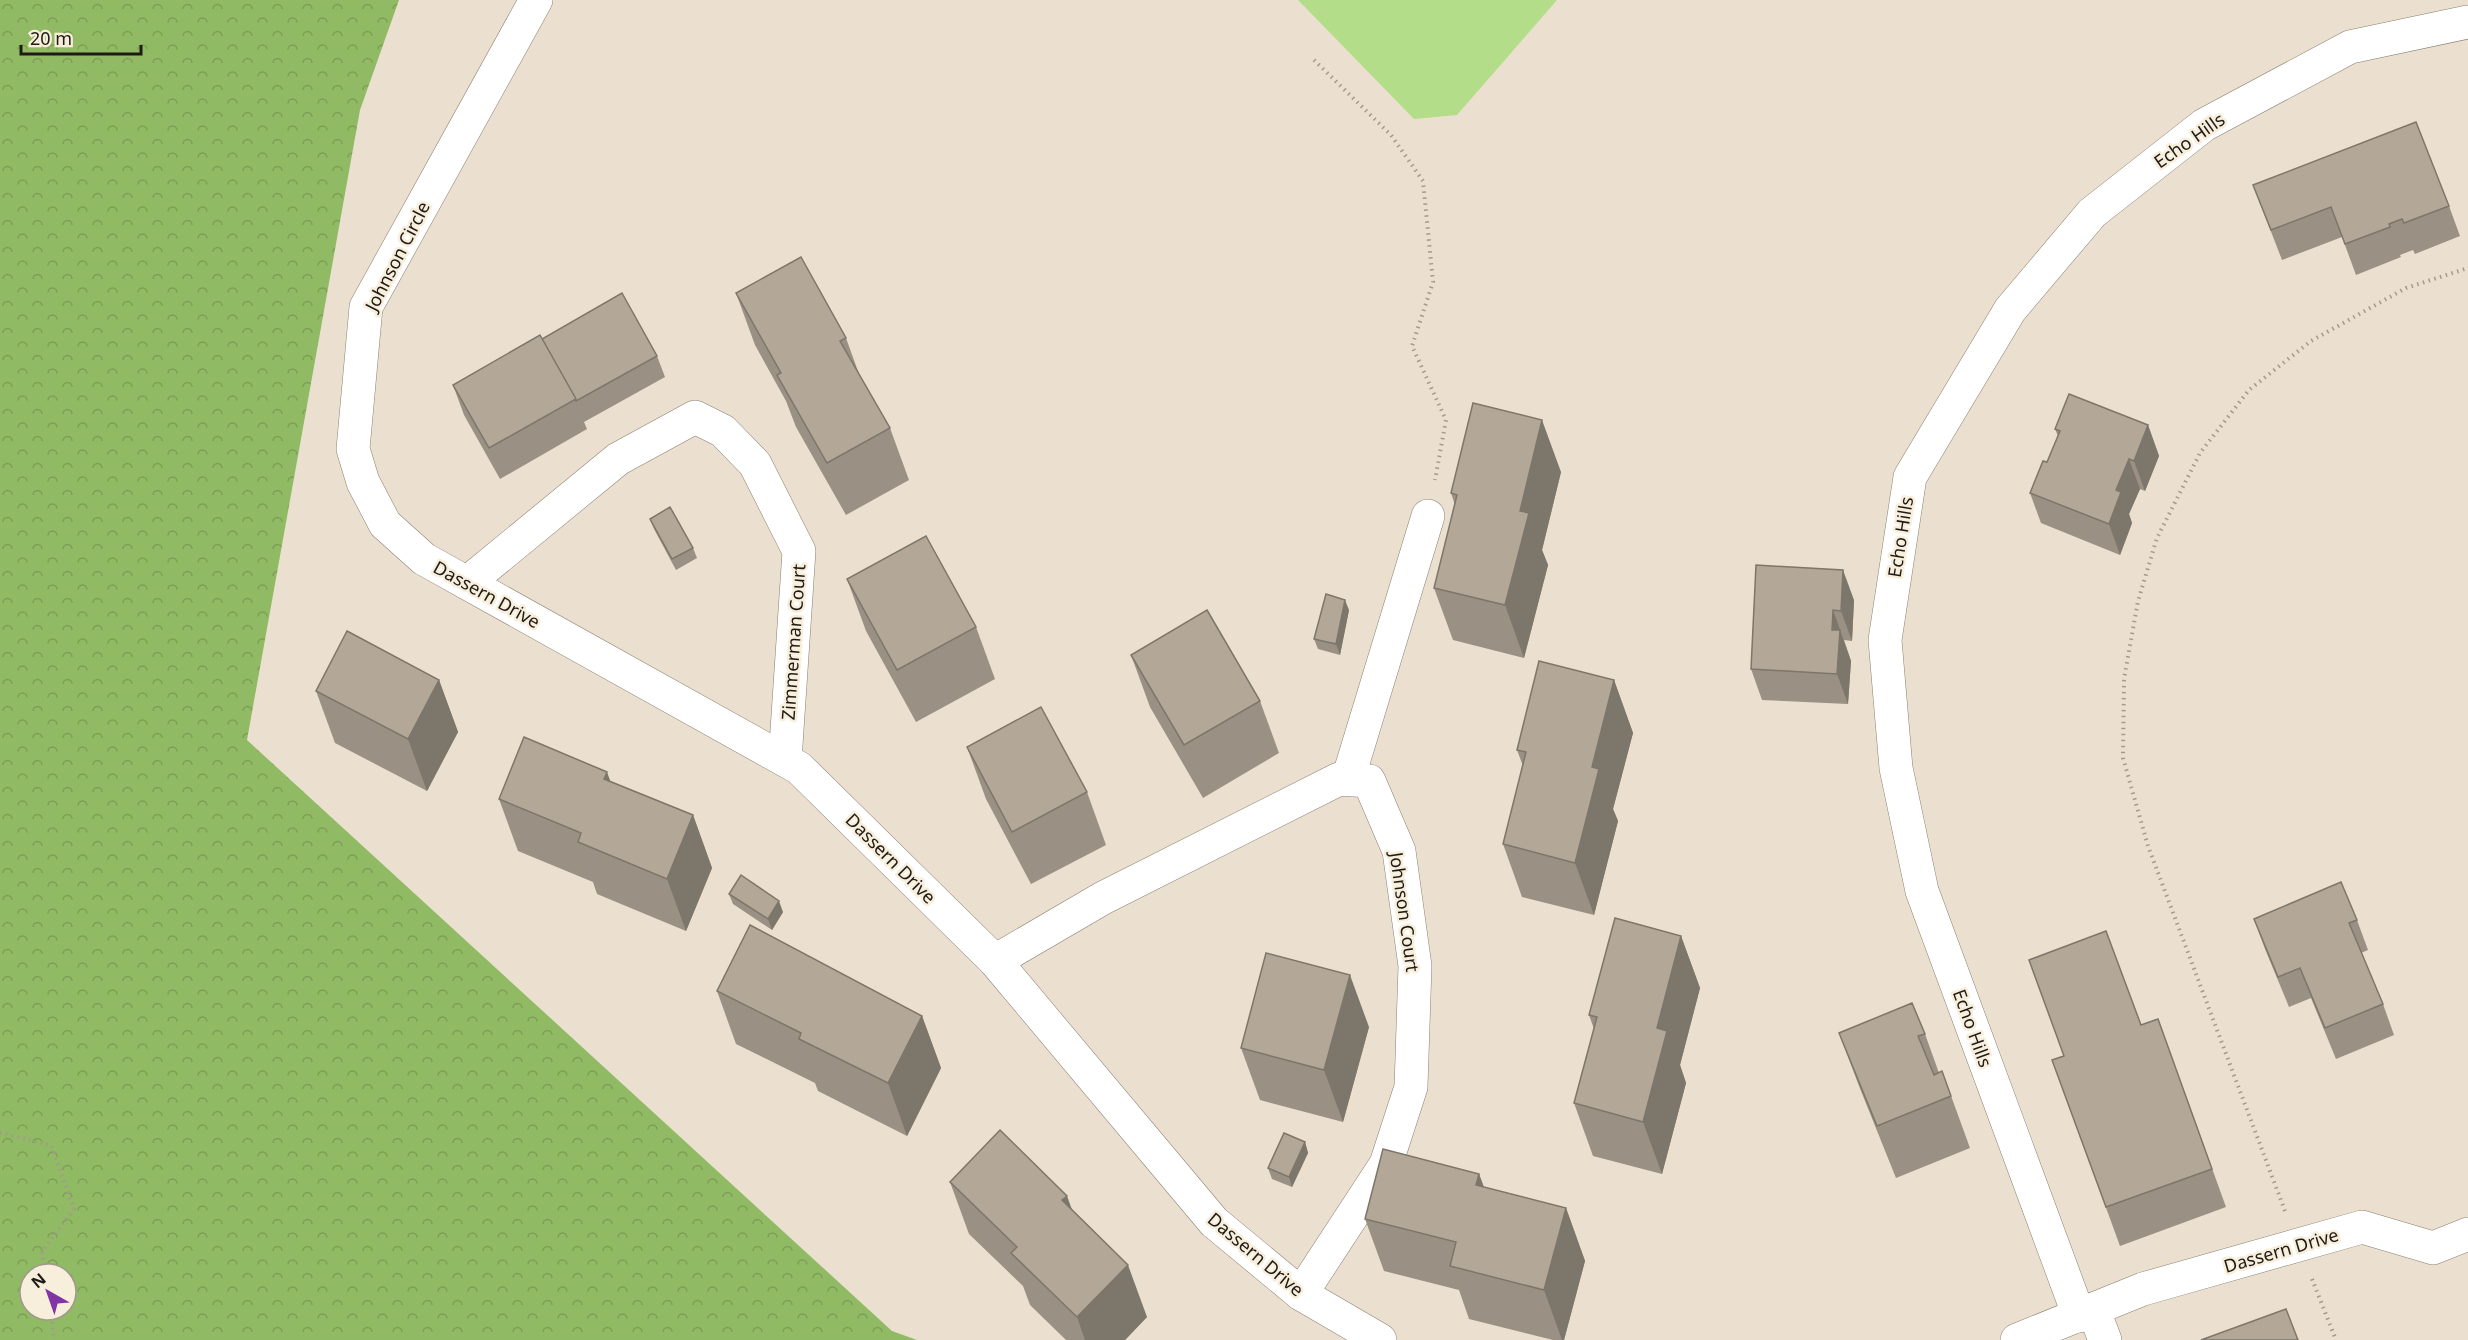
<svg xmlns="http://www.w3.org/2000/svg" width="2468" height="1340" font-family="'Noto Sans',sans-serif">
<defs>
<pattern id="forest-crowns" width="20" height="18" patternUnits="userSpaceOnUse" patternTransform="scale(1.5)"><rect width="20" height="18" fill="#90ba63"/><path d="M2 6a3 3 0 1 1 6 0M12 15a3 3 0 1 1 6 0" fill="none" stroke="#7c9f55"/></pattern>
</defs>
<rect width="100%" height="100%" fill="#ebe0cf"/>
<path fill="url(#forest-crowns)" fill-rule="evenodd" d="M0 0H399L360 110 247 740 892 1331 917 1340H0ZM30 1274H66V1310H30Z"/>
<polygon fill="#b3dd89" points="1298,0 1557,0 1457,115 1414,119"/>
<g fill="none" stroke-linecap="round" stroke-linejoin="round">
<defs>
<g id="minor">
<polyline points="536,0 366,307 353,449 363,482 385,524 424,559 799,768 995,961 1214,1222 1301,1294 1380,1340"/>
<polyline points="467,583 618,459 695,417 723,431 755,464 799,551 785,760"/>
<polyline points="1348,779 1428,516"/>
<polyline points="995,961 1103,898 1339,779 1369,781 1399,851 1415,966 1411,1087 1386,1164 1301,1294"/>
<polyline points="2094,1311 2105,1340"/>
<polyline points="2079,1316 1922,891 1896,768 1885,640 1910,477 2010,310 2092,213 2204,125 2350,47 2468,22"/>
<polyline points="2017,1340 2143,1289 2362,1227 2433,1248 2468,1234"/>
</g>
</defs>
<use href="#minor" stroke="#898071" stroke-width="34"/>
<g stroke="#a39b8e" stroke-width="4" stroke-dasharray="1.5 4.5" stroke-linecap="butt">
<polyline points="1314,60 1391,135 1423,181 1433,282 1412,346 1446,420 1435,480"/>
<polyline points="0,1133 51,1145 74,1209 42,1252 46,1274"/>
<polyline points="2285,1211 2148,846 2123,758 2124,679 2138,601 2157,538 2200,453 2249,390 2311,341 2406,288 2468,268"/>
<polyline points="2312,1279 2336,1340"/>
<polyline points="51,1310 54,1340"/>
</g>
<use href="#minor" stroke="#fff" stroke-width="33"/>
</g>
<g fill="#9a9083">
<polygon points="2253,185 2449,206 2460,236 2415,254 2413,250 2400,255 2401,257 2356,275 2342,237 2282,260"/>
<polygon points="736,293 846,338 859,374 890,428 909,480 846,515 796,427 786,401 755,345"/>
<polygon points="542,339 657,356 665,377 584,422 587,429 500,479 464,415 453,385"/>
<polygon points="2148,425 2159,456 2145,491 2140,489 2129,514 2132,523 2120,555 2041,523 2030,493 2047,462 2058,436 2055,429"/>
<polygon points="1561,472 1542,550 1548,565 1524,658 1453,640 1434,588 1455,505 1451,493"/>
<polygon points="650,519 693,548 697,558 676,570 654,529"/>
<polygon points="1756,565 1854,600 1852,641 1844,640 1851,661 1848,704 1762,700 1751,669"/>
<polygon points="847,579 976,627 995,679 916,722 866,631"/>
<polygon points="1349,610 1340,655 1318,649 1314,639"/>
<polygon points="1131,655 1260,701 1279,753 1203,798 1150,707"/>
<polygon points="439,680 458,732 427,791 335,743 316,691"/>
<polygon points="1614,680 1633,733 1613,809 1618,821 1594,915 1522,897 1503,844 1523,766 1517,750"/>
<polygon points="967,747 1087,792 1106,845 1031,884 986,799"/>
<polygon points="610,781 693,815 712,868 686,931 597,894 593,882 518,851 499,799"/>
<polygon points="729,894 783,912 772,930 733,904"/>
<polygon points="2254,919 2357,920 2368,950 2361,953 2383,1004 2394,1035 2336,1059 2311,998 2289,1007 2265,949"/>
<polygon points="1681,936 1700,988 1680,1065 1686,1083 1662,1174 1593,1156 1574,1103 1594,1029 1589,1015"/>
<polygon points="717,991 922,1016 941,1068 907,1136 818,1091 815,1083 736,1044"/>
<polygon points="2158,1019 2226,1207 2120,1246 2052,1060 2141,1025"/>
<polygon points="1369,1027 1343,1122 1260,1100 1241,1048"/>
<polygon points="1839,1033 1925,1034 1939,1073 1942,1071 1970,1148 1896,1178 1859,1086"/>
<polygon points="1305,1142 1308,1153 1292,1187 1272,1179 1268,1168"/>
<polygon points="1479,1174 1484,1187 1566,1208 1585,1261 1564,1340 1553,1340 1469,1319 1459,1290 1384,1271 1365,1219"/>
<polygon points="950,1182 1071,1209 1147,1317 1125,1340 1066,1340 1030,1305 1023,1286 969,1234"/>
</g>
<g fill="#7d766a">
<polygon points="1542,420 1561,472 1542,550 1548,565 1524,658 1505,605 1520,511"/>
<polygon points="2148,425 2159,456 2145,491 2134,461"/>
<polygon points="2129,459 2140,489 2129,514 2132,523 2120,555 2109,524 2116,490"/>
<polygon points="1843,570 1854,600 1852,641 1841,611"/>
<polygon points="1345,600 1349,610 1340,655 1336,644"/>
<polygon points="1833,610 1851,661 1848,704 1837,674 1832,630"/>
<polygon points="439,680 458,732 427,791 408,739"/>
<polygon points="1614,680 1633,733 1613,809 1618,821 1594,915 1575,863 1592,767"/>
<polygon points="607,772 626,824 604,779"/>
<polygon points="693,815 712,868 686,931 667,879"/>
<polygon points="779,901 783,912 772,930 768,919"/>
<polygon points="1681,936 1700,988 1680,1065 1686,1083 1662,1174 1643,1122 1657,1028"/>
<polygon points="1350,975 1369,1027 1343,1122 1324,1070"/>
<polygon points="922,1016 941,1068 907,1136 888,1083"/>
<polygon points="1305,1142 1308,1153 1292,1187 1289,1177"/>
<polygon points="1479,1174 1498,1226 1476,1185"/>
<polygon points="1067,1196 1086,1248 1062,1200"/>
<polygon points="1566,1208 1585,1261 1564,1340 1562,1340 1544,1290"/>
<polygon points="1128,1265 1147,1317 1125,1340 1085,1340 1077,1317"/>
</g>
<g fill="#b3a898" stroke="#7d766a" stroke-width="1.5">
<polygon points="2416,122 2449,206 2404,223 2402,219 2389,224 2390,227 2345,244 2331,207 2271,230 2253,185"/>
<polygon points="801,257 846,338 840,341 890,428 827,463 777,375 781,373 736,293"/>
<polygon points="622,293 657,356 576,401 542,339"/>
<polygon points="540,335 576,399 489,448 453,385"/>
<polygon points="2069,394 2148,425 2134,461 2129,459 2116,490 2121,492 2109,524 2030,493 2043,461 2047,462 2060,431 2055,429"/>
<polygon points="1473,403 1542,420 1520,511 1529,513 1505,605 1434,588 1457,495 1451,493"/>
<polygon points="670,507 693,548 672,559 650,519"/>
<polygon points="926,536 976,627 897,670 847,579"/>
<polygon points="1756,565 1843,570 1841,611 1833,610 1832,630 1840,630 1837,674 1751,669"/>
<polygon points="1326,594 1345,600 1336,644 1314,639"/>
<polygon points="1207,610 1260,701 1184,745 1131,655"/>
<polygon points="347,631 439,680 408,739 316,691"/>
<polygon points="1539,661 1614,680 1592,767 1599,769 1575,863 1503,844 1526,752 1517,750"/>
<polygon points="1041,707 1087,792 1012,832 967,747"/>
<polygon points="524,737 607,772 604,779 693,815 667,879 578,842 581,833 499,799"/>
<polygon points="741,875 779,901 768,919 729,894"/>
<polygon points="2341,882 2357,920 2349,923 2383,1004 2325,1028 2300,968 2278,977 2254,919"/>
<polygon points="1615,918 1681,936 1657,1028 1667,1031 1643,1122 1574,1103 1597,1017 1589,1015"/>
<polygon points="750,925 922,1016 888,1083 799,1039 801,1033 717,991"/>
<polygon points="2106,931 2141,1025 2158,1019 2212,1169 2106,1207 2052,1060 2064,1056 2029,960"/>
<polygon points="1266,953 1350,975 1324,1070 1241,1048"/>
<polygon points="1912,1003 1925,1034 1918,1036 1934,1075 1942,1071 1951,1096 1877,1126 1839,1033"/>
<polygon points="1000,1130 1067,1196 1062,1200 1128,1265 1077,1317 1011,1253 1017,1247 950,1182"/>
<polygon points="1284,1133 1305,1142 1289,1177 1268,1168"/>
<polygon points="1383,1149 1479,1174 1476,1185 1566,1208 1544,1290 1450,1266 1456,1242 1365,1219"/>
<polygon points="2286,1309 2298,1340 2201,1340"/>
</g>
<g text-anchor="middle" dominant-baseline="central" stroke-width="5" stroke-linejoin="round" paint-order="stroke">
<g font-size="18" fill="#1e1a14" stroke="#f8eedc">
<text transform="translate(2189 140) rotate(-35)">Echo Hills</text>
<text transform="translate(397 256) rotate(-63)">Johnson Circle</text>
<text transform="translate(1900 537) rotate(-81)">Echo Hills</text>
<text transform="translate(487 594) rotate(29)">Dassern Drive</text>
<text transform="translate(793 642) rotate(-86)">Zimmerman Court</text>
<text transform="translate(891 858) rotate(45)">Dassern Drive</text>
<text transform="translate(1405 912) rotate(82)">Johnson Court</text>
<text transform="translate(1973 1028) rotate(70)">Echo Hills</text>
<text transform="translate(2281 1250) rotate(-16)">Dassern Drive</text>
<text transform="translate(1256 1254) rotate(40)">Dassern Drive</text>
</g>
</g>
<g transform="translate(48 1292) rotate(320)"><circle r="28" fill="#f8eedc" stroke="#a1998c" stroke-width="1.5"/>
<path d="M0-4.5L10 22L0 15L-10 22Z" fill="#8034a6"/>
<text y="-9" font-size="16" font-weight="bold" text-anchor="middle" fill="#1e1a14">N</text>
</g>
<path d="M21 45v9h120v-9" fill="none" stroke="#1e1a14" stroke-width="3"/>
<text x="30" y="45" font-size="18" fill="#1e1a14" stroke="#f8eedc" stroke-width="4.5" paint-order="stroke">20 m</text>
</svg>
